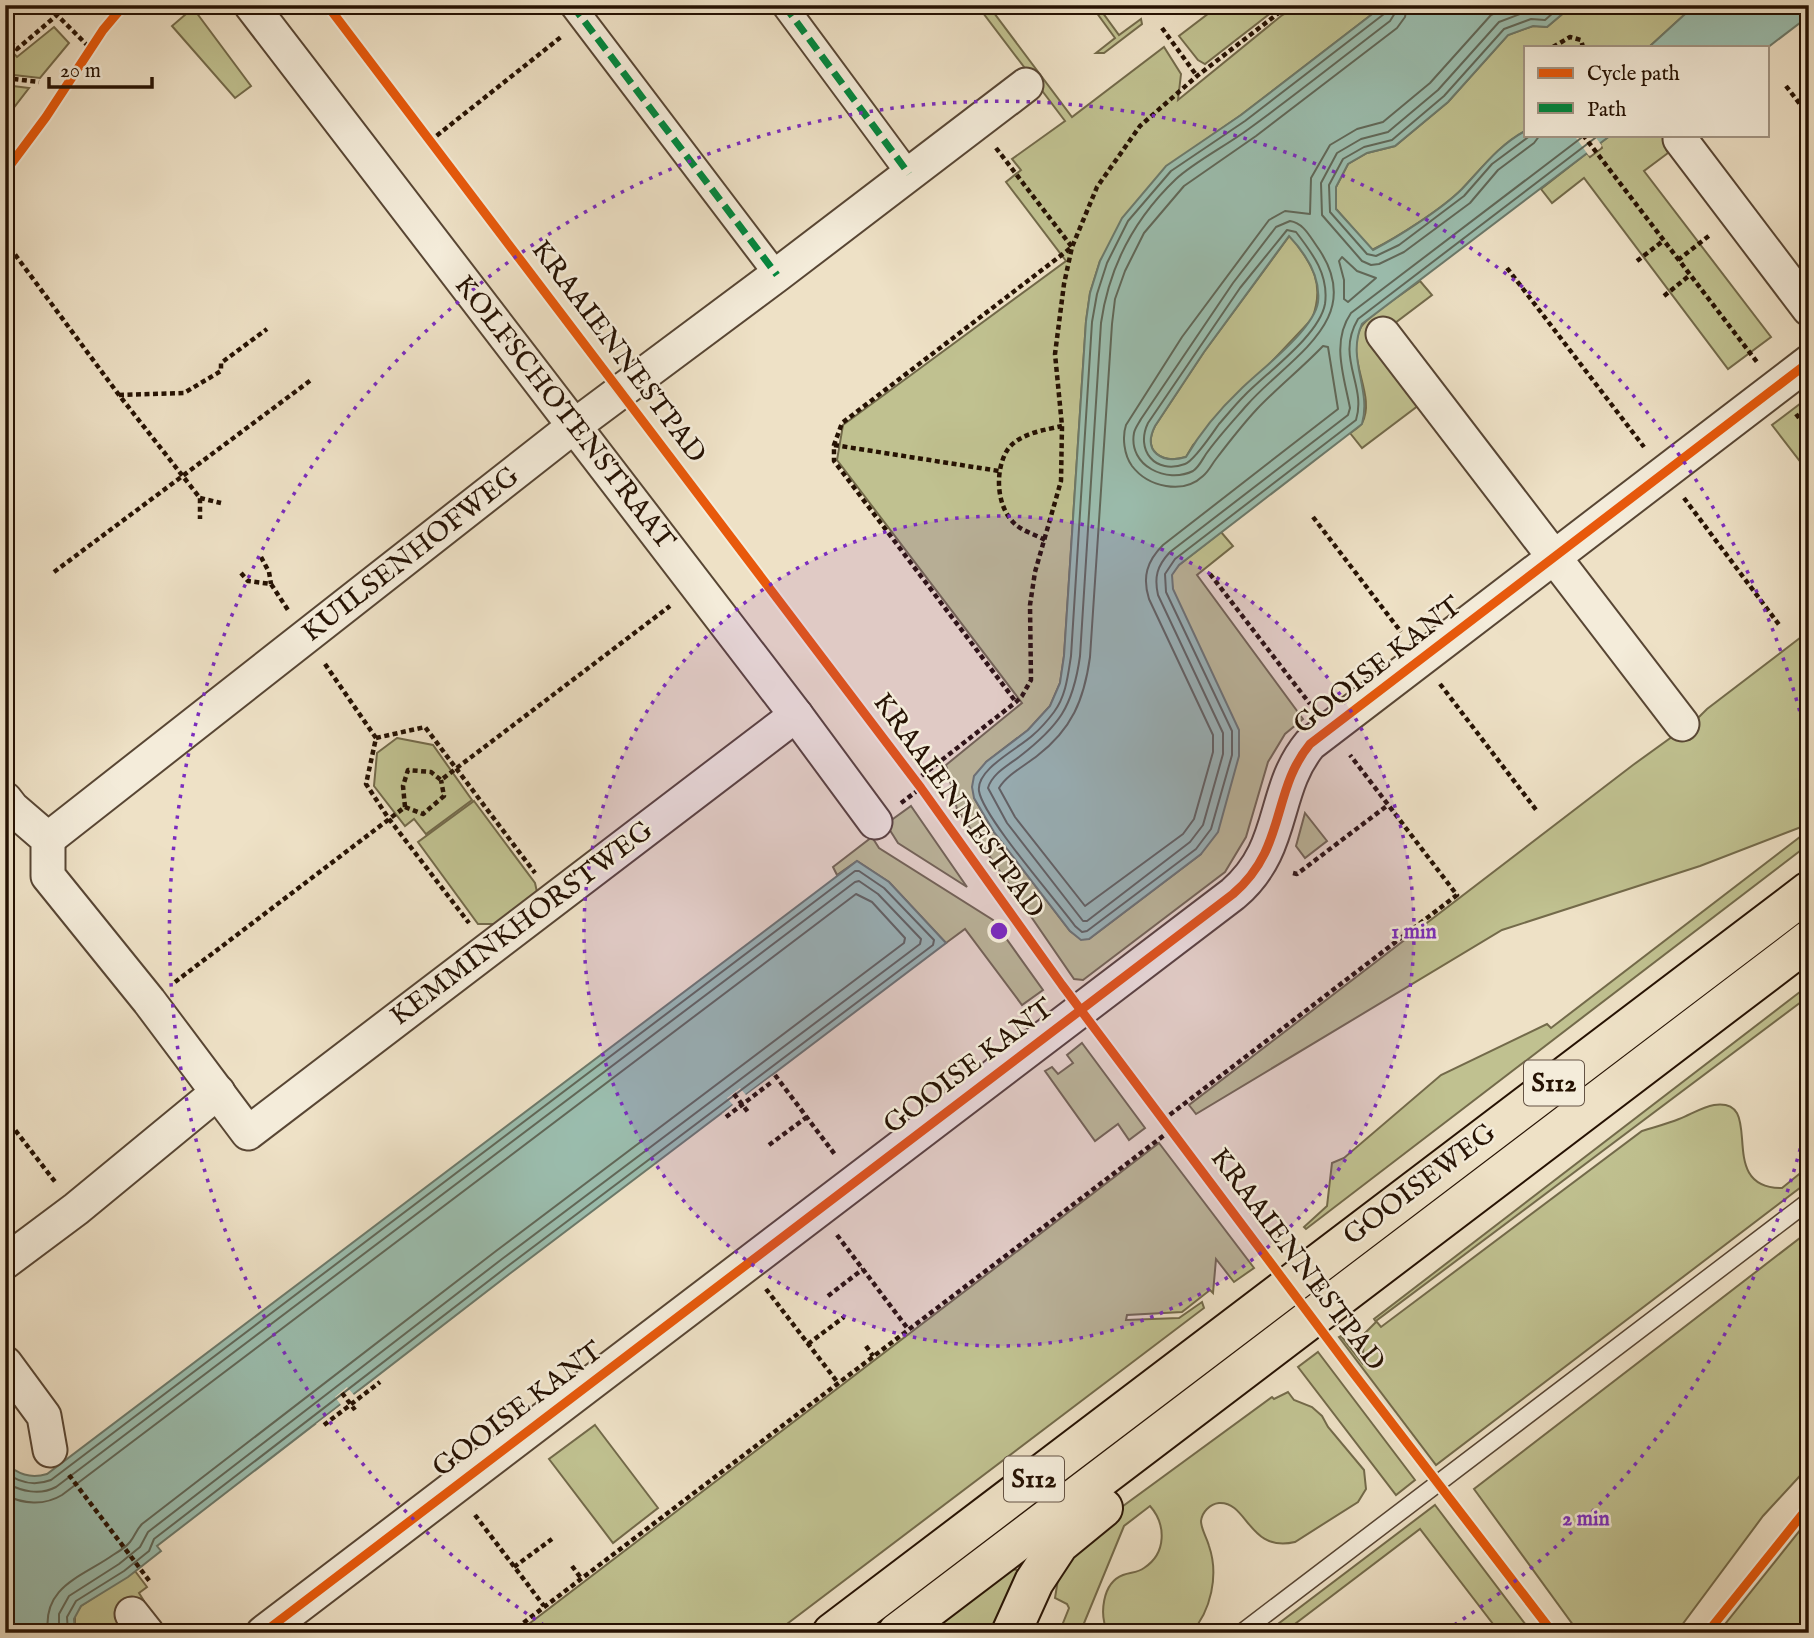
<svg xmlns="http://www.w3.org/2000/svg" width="1814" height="1638" font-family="'IM FELL English',serif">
<rect width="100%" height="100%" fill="#eee1c6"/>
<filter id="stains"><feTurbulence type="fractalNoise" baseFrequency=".00286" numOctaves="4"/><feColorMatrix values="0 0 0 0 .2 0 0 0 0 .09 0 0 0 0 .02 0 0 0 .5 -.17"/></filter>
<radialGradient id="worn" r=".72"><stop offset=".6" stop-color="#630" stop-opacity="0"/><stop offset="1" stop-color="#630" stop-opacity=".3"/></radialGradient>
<g fill="#c0c190" stroke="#736a4a" stroke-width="2">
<polygon points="977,5 988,5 1072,117 1164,47 1181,74 1178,100 1281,16 1300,5 1384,5 1241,115 1191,150 1100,261 1090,293 1086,321 1064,656 1060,683 1050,706 1028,730 986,762 974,798 994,832 1070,931 1081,939 1089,939 1201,854 1171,575 1179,565 1221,532 1233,546 1197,575 1303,719 1285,734 1268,762 1246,837 1225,872 1083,980 1074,979 957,809 946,765 1022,703 837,460 843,425 1066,261 1006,182 1021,170 1012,159 1065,121"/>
<polygon points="1091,5 1097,5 1119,35 1141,19 1142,24 1104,53 1096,53 1115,38"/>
<polygon points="1203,5 1281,5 1205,64 1198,60 1179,36 1209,13"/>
<path d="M1573 5H1695L1649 47H1525V131C1498 146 1483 167 1462 189 1442 209 1398 237 1372 250L1336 209V187L1348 164 1367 153 1395 146 1448 102 1508 35 1533 26 1547 27Z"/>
<polygon points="193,8 251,86 235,98 172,26"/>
<polygon points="54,27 69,43 40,78 5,74 5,44 17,57"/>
<polygon points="5,85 29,88 5,119"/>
<polygon points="1611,135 1684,135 1666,149 1668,153 1644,171 1771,337 1728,369 1584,178 1552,203 1541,189 1587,153 1590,157 1602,148 1600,143"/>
<path d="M1290 235C1311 264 1326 282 1312 319L1193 445 1186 457C1162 464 1142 452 1155 426L1204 352Z"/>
<path d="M1420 281 1432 295 1370 342 1419 405 1362 448 1350 433C1354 430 1360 427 1362 423 1377 395 1344 358 1361 327 1368 315 1407 291 1420 281Z"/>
<polygon points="1809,397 1809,473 1772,425"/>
<polygon points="1809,631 1809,824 1700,866 1502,930 1196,1114 1189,1105 1633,765 1698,718 1707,709"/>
<polygon points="397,738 433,745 472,800 426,834 414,819 405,826 374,786 377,753"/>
<polygon points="474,801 535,883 537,892 500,924 478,924 418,842"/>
<polygon points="911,806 967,887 898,843 886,824"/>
<polygon points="1305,813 1327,841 1305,858 1296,846"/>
<polygon points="1809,830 1809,844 1306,1229 1304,1227 1327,1206 1332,1163 1344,1158 1441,1075 1547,1024 1551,1028"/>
<polygon points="872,837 879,848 993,920 1043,990 1022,1005 965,929 946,943 889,882 857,861 837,875 833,867"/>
<path d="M1809 985V996L1376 1321 1381 1327 1642 1131C1654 1127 1667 1124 1679 1119 1690 1115 1702 1107 1714 1105 1768 1097 1713 1188 1782 1188L1809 1166V1181L1436 1465 1339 1337 1341 1336 1362 1363 1365 1333 1376 1322 1374 1319Z"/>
<polygon points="1082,1043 1145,1128 1129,1140 1118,1124 1095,1141 1045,1071 1052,1067 1058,1074 1073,1063 1067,1055"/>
<polygon points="1159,1143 1254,1268 1234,1282 1216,1259 1213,1293 1210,1290 1182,1312 1127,1315 1126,1320 1179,1318 1202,1302 1204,1308 775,1633 517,1633"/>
<polygon points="1809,1231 1809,1466 1763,1516 1676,1633 1579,1633 1474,1489"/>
<polygon points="1318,1352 1415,1480 1396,1495 1298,1367"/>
<path d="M1288 1392 1294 1400 1312 1407 1322 1416 1328 1427 1364 1470 1366 1489 1358 1502 1295 1542C1248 1553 1248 1501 1219 1503 1210 1504 1202 1512 1201 1521 1201 1529 1207 1538 1209 1546 1219 1575 1211 1611 1191 1633H1108C1099 1615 1102 1583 1123 1575 1131 1572 1137 1573 1144 1568 1167 1553 1166 1524 1150 1506L1124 1526 1080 1633H1050L1052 1627 1061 1628 1069 1608 1067 1604 1055 1598 1059 1573 1104 1520 1272 1397 1274 1399Z"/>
<polygon points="595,1425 658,1508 613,1543 549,1459"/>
<polygon points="1435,1505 1532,1633 1500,1633 1420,1529 1283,1633 1266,1633"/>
<polygon points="1809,1519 1809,1633 1718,1633"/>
<polygon points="1012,1569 1017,1570 1023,1577 997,1633 928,1633"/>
<polygon points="135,1571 147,1587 139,1593 144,1601 117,1621 125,1633 75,1633 75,1615 81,1606"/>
</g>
<g fill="#9bbeaf" stroke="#6c796a" stroke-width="2" fill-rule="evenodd">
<path d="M1384 5H1573L1547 27 1533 26 1508 35 1448 102 1395 146 1367 153 1348 164 1336 187V209L1373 250C1398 237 1442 209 1462 189 1482 168 1499 145 1525 131V135H1611L1362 324C1346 359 1372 389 1362 424L1179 565 1172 575 1173 589 1239 730V756L1218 832 1201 854 1089 939 1081 940 1070 931 994 832 974 798 972 787 974 776 986 762 1028 730 1050 706 1060 683 1064 656 1086 321 1090 293 1100 261 1122 218 1166 166 1241 115ZM1289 236C1306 254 1321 276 1318 302 1314 330 1260 370 1240 390 1220 409 1200 433 1186 457 1162 464 1142 452 1155 426L1204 352Z"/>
<polygon points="1695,5 1809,5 1809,16 1767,48 1649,47"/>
<path d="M857 861 889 882 946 943 512 1272 157 1546 161 1551 128 1577 81 1606 74 1619 75 1633H5V1463C18 1474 30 1479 47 1474Z"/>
</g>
<g fill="#eee1c6">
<polygon points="1574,135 1594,135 1602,146 1589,156"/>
<polygon points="772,1076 774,1079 724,1116 722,1114 733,1105 727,1098 740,1088 746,1095"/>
<polygon points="380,1376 382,1379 356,1398 319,1426 316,1424 341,1405 335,1397 347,1387 354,1395"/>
</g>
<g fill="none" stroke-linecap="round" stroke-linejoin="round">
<g stroke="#606859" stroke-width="2">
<path d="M1388 5 1384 14 1245 121 1171 171 1128 221 1107 263 1097 294 1092 322 1071 656C1068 675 1066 696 1054 712 1048 720 1040 729 1033 735 1018 749 976 769 979 791 983 817 1056 900 1075 926L1082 932 1087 931 1196 849 1211 829 1232 755V731L1166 592 1165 574 1175 559 1356 420C1367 385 1335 358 1358 319L1599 135"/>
<path d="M1396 5 1395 13 1390 21C1343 57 1298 93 1250 128 1229 144 1194 162 1176 179 1135 218 1109 267 1101 323L1080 656C1073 707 1059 726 1019 757 1007 766 992 774 988 788L1007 823 1083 921H1087L1190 842 1203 825 1223 754V733L1158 595C1154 577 1157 566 1170 552L1348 415 1350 408C1344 376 1331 342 1351 313L1585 135"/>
<path d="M1407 5 1405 17 1397 28 1256 136 1184 186 1144 233 1125 271 1115 299 1112 324 1090 657C1084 700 1072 729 1037 756 1024 766 1007 775 999 788L1015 817 1085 906 1183 834 1194 819 1213 752V735L1149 599C1142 577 1147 561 1163 545L1338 409 1328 347 1323 346C1302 368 1278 387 1257 409 1243 424 1229 442 1216 459 1212 464 1209 471 1203 476 1183 495 1148 487 1132 466 1124 455 1122 437 1126 425L1182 337 1269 220 1285 211 1310 214 1311 178 1330 145 1357 129 1383 122 1430 83 1491 15 1513 5"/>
<polyline points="1531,135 1492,164 1464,196 1399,245 1376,256 1367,254 1330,212 1329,185 1343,159 1364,147 1392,140 1444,96 1504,29 1531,19 1545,20 1562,5"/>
<polyline points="1540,135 1534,143 1498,170 1470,203 1404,252 1379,264 1371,265 1362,261 1322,215 1321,183 1337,153 1361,139 1388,132 1438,90 1499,22 1528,11 1542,11 1548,5"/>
<path d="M1290 221C1303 223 1309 235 1316 245 1370 319 1289 357 1247 405 1233 421 1218 437 1206 454 1202 460 1199 467 1193 471 1167 484 1128 466 1134 433 1135 428 1139 423 1141 419L1233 283 1276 227Z"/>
<path d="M1287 230 1296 232C1313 254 1329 275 1325 304 1319 336 1266 373 1244 396 1235 405 1227 415 1219 424 1212 434 1194 461 1185 464 1155 475 1135 450 1148 423L1240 288Z"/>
<polygon points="1342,257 1357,271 1376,278 1348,302 1344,299 1344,280 1339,261"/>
<path d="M5 1472C19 1483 35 1486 51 1480L855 871H859L884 888 934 940 933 945 508 1266 154 1539 149 1551 124 1571 76 1601 67 1617 68 1633"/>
<path d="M5 1483C22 1491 39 1496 56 1487L855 882 859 881 878 894 921 939 920 944 502 1259 148 1532 140 1547 119 1564 69 1596 59 1614V1633"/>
<path d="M5 1495C23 1504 44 1506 62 1495L856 894 872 902 905 938 904 943 496 1251 142 1524C136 1530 135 1536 130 1542 126 1547 118 1552 113 1555 82 1577 42 1586 48 1633"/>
</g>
<defs>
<polyline id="service" points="1241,1633 1809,1201"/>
<g id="pedestrian">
<polyline points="572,5 777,275"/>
<polyline points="784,5 909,174"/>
</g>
<g id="minor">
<polyline points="251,5 796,715 875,822"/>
<polyline points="1680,139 1809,309"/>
<polyline points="1383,334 1682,724"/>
<polyline points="5,799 12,808 48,839 48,876 149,1001 248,1133 796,715"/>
<polyline points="48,839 573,427 777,275 1026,85"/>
<polyline points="5,1262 76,1209 218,1092"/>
<polyline points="5,1363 44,1416 50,1450"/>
<polyline points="132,1614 147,1633"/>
<path d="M263 1633 1233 894C1287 848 1271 791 1310 744L1809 362"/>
</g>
<g id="trunk">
<polyline points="832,1633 1809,891"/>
<polyline points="897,1633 1809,940"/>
<polyline points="1011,1633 1034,1582 1059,1544 1103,1508"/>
</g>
</defs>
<use href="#service" stroke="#584634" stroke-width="19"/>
<use href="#pedestrian" stroke="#584634" stroke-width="28"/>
<use href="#minor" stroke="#584634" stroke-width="37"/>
<use href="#trunk" stroke="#261203" stroke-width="42"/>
<g stroke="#261203" stroke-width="4.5" stroke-dasharray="5 3.5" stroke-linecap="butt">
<polyline points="1162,28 1197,76"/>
<polyline points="5,35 17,49 57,15 91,49"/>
<polyline points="1553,47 1570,37 1581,40 1583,47"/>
<polyline points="5,78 39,82"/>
<polyline points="1786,86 1809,116"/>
<polyline points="1583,135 1757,362"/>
<polyline points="430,141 561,37"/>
<polyline points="996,148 1072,247 842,423 834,445 834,461 1016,702"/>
<polyline points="5,241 119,395 200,498 200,519"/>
<polyline points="1678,260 1710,235"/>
<polyline points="1637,261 1663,241"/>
<polyline points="1507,268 1644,447"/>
<polyline points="1664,296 1690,275"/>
<polyline points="119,395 184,393 221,371 221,363 267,329"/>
<polyline points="1796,414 1809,431"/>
<polyline points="834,445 999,471"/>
<polyline points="200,498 221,503"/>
<polyline points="1684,498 1780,626"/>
<polyline points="1313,517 1401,632"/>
<path d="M1045 540C1036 535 1023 531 1016 525 996 508 994 470 1008 449 1020 433 1045 430 1062 426"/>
<polyline points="261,557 269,572 271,584"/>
<polyline points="54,572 311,380"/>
<polyline points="241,573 248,581 271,584 288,610"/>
<polyline points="1210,574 1310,704"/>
<polyline points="325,664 376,738 366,784 389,819 469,923"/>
<polyline points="1440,684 1537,811"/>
<polyline points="376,738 425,727 535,873"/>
<polyline points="915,781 1016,702 1022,696 1031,680 1030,605 1035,572 1061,481 1062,426 1055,354 1064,284 1072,247 1097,187 1140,126 1197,76 1289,5"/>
<polyline points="901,803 921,788"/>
<polyline points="405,807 423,814 444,796 441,780"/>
<polyline points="1293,873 1297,874 1388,805"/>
<polyline points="175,982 405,807 403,786 408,770 431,772 441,780 670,606"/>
<polyline points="775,1075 836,1156"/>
<polyline points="734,1094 748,1112"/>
<polyline points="5,1117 56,1183"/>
<polyline points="726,1117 773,1081"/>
<polyline points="1163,1120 1457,895 1350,755"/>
<polyline points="769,1145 807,1117"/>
<polyline points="837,1235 908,1329"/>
<polyline points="766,1289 838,1383"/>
<polyline points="828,1296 863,1269"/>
<polyline points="808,1344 844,1317"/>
<polyline points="866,1346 873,1356"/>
<polyline points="342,1393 355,1410"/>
<polyline points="324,1425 380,1382"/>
<polyline points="69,1475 151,1583"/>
<polyline points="475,1515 544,1606"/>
<polyline points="572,1566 581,1578"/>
<polyline points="514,1567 552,1539"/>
<polyline points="510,1633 1171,1130"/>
</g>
<use href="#service" stroke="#f4ecda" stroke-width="16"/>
<use href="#pedestrian" stroke="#f4ecda" stroke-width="24"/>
<use href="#minor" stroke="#f4ecda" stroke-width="33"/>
<use href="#trunk" stroke="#eee1c6" stroke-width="38"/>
<g stroke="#00873e" stroke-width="7" stroke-dasharray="14 7" stroke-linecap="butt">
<polyline points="572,5 777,275"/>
<polyline points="784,5 909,174"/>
</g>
<defs>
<g id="cycleway">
<polyline points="327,5 921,788 1062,985 1351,1370 1553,1633"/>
<polyline points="5,172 46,117 103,30 124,5"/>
<path d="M263 1633 1233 894C1287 848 1271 791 1310 744L1809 362"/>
<polyline points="1707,1633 1809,1506"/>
</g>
</defs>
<use href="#cycleway" stroke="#f4ecda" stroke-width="13"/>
<use href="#cycleway" stroke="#e8590c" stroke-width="9"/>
</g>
<circle cx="999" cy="931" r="415" fill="#7b2cbf" fill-opacity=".12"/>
<g fill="none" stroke="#7b2cbf" stroke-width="3.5" stroke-dasharray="3.5 7">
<circle cx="999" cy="931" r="415"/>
<path d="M1808 1118A830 830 0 0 1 1445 1631M553 1631A830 830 0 1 1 1808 744"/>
</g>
<g text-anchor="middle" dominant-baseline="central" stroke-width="5" stroke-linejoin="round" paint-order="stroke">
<g fill="#f4ecda" stroke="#645344" stroke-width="2">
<rect x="1524" y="1060.5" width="60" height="45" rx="5"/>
<rect x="1004" y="1456.5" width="60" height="45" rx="5"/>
</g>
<g font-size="26" font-weight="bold" fill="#261203">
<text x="1554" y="1083">S112</text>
<text x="1034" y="1479">S112</text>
</g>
<g font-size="28" fill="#261203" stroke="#f4ecda">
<text transform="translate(618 352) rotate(53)">KRAAIENNESTPAD</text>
<text transform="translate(564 413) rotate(52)">KOLFSCHOTENSTRAAT</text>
<text transform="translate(411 555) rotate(-38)">KUILSENHOFWEG</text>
<text transform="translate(1378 666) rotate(-38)">GOOISE KANT</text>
<text transform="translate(958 806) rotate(54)">KRAAIENNESTPAD</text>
<text transform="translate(522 924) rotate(-37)">KEMMINKHORSTWEG</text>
<text transform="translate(969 1067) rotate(-37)">GOOISE KANT</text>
<text transform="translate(1420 1185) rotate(-37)">GOOISEWEG</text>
<text transform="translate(1297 1260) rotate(53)">KRAAIENNESTPAD</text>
<text transform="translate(518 1410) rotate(-37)">GOOISE KANT</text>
</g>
</g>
<circle cx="999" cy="931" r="10" fill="#7b2cbf" stroke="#f4ecda" stroke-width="3.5"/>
<g font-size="21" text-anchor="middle" font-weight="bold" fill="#7b2cbf" stroke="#f4ecda" stroke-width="5" stroke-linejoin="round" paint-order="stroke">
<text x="1414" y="938">1 min</text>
<text x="1586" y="1525">2 min</text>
</g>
<rect width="1814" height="1638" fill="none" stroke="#eee1c6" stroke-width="28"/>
<rect x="7" y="7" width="1800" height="1624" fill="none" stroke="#261203" stroke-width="3.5"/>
<rect x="14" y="14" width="1786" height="1610" fill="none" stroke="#261203" stroke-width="2"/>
<rect x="1524" y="46" width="245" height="91" fill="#f4ecda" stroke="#a29584" stroke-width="2"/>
<rect x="1538" y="68" width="35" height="10" fill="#e8590c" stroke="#a29584" stroke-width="2"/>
<text x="1587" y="80" font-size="21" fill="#261203">Cycle path</text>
<rect x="1538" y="103" width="35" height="10" fill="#00873e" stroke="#a29584" stroke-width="2"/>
<text x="1587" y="116" font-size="21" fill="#261203">Path</text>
<path d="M49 77v10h103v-10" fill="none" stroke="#261203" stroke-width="3.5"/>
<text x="60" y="77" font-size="21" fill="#261203" stroke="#f4ecda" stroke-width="5" paint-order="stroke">20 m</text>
<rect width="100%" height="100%" filter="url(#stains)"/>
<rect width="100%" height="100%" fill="url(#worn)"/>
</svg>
